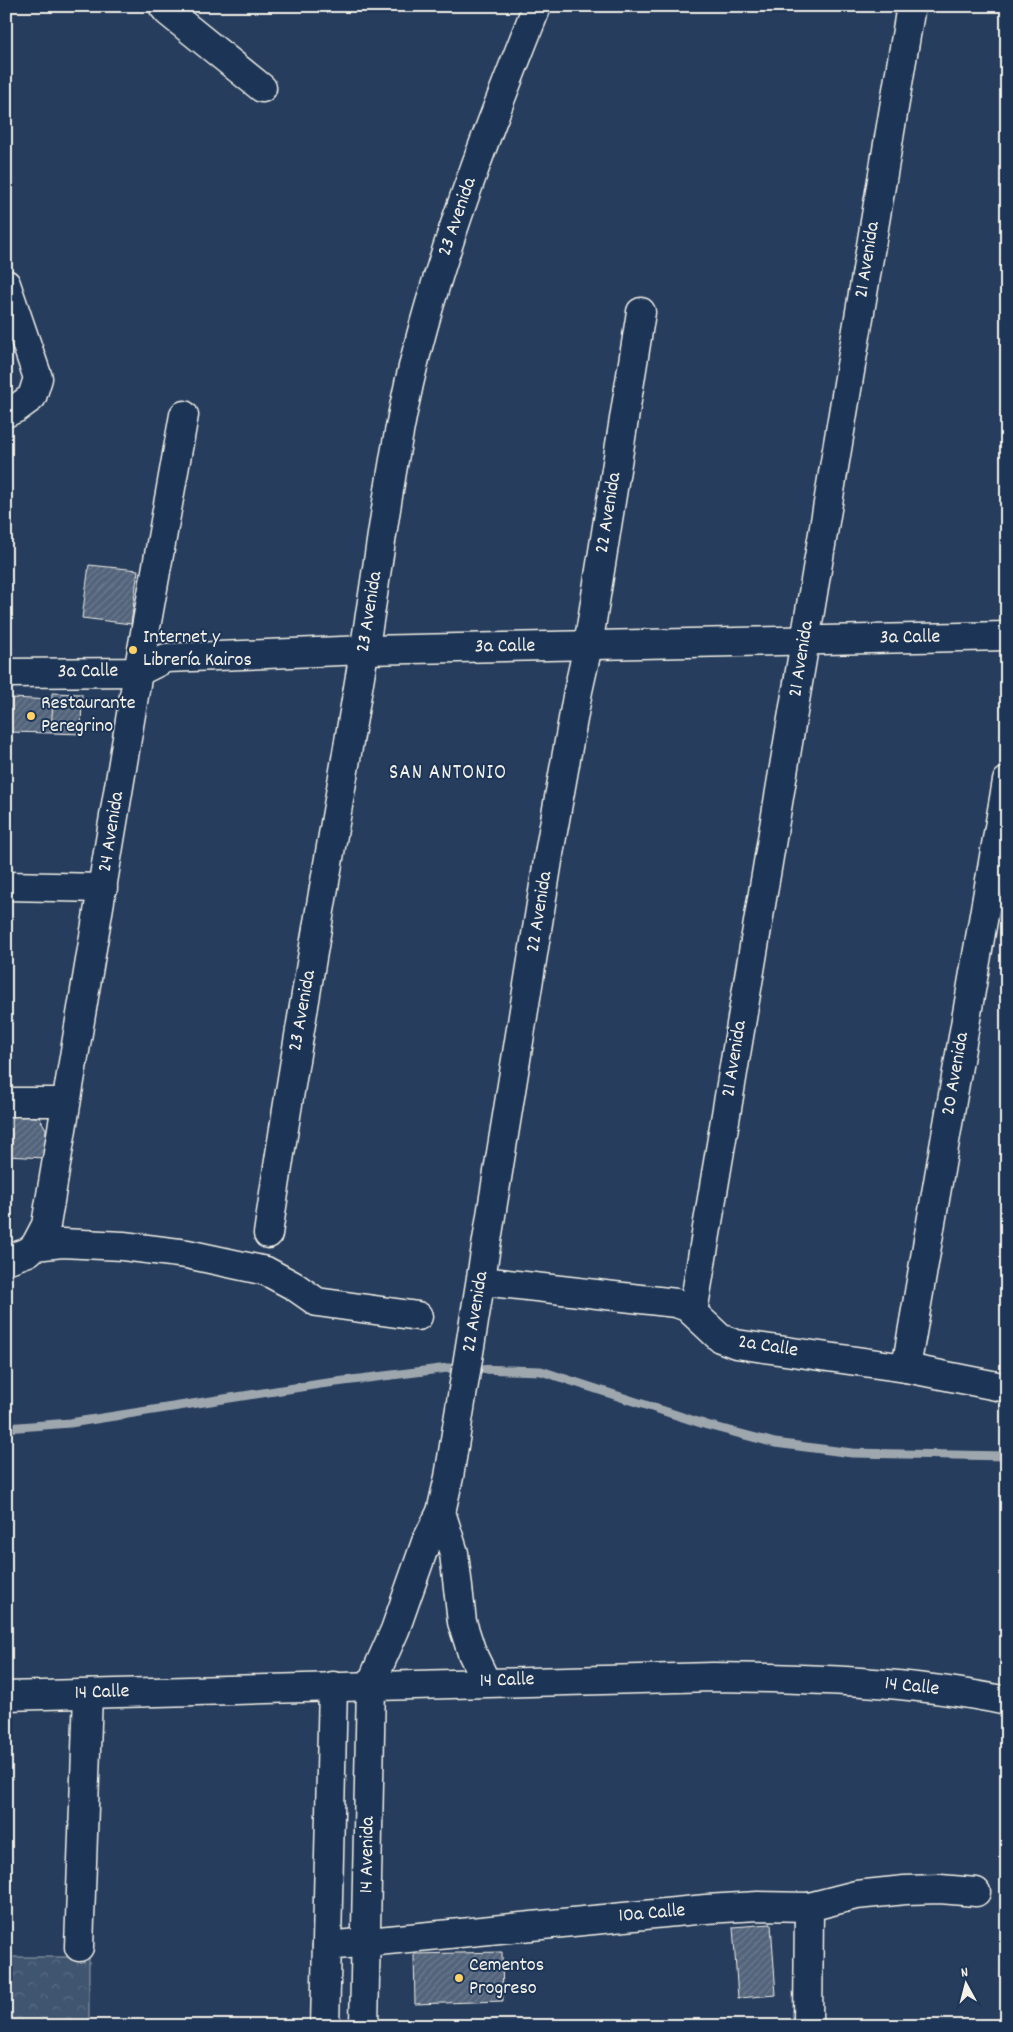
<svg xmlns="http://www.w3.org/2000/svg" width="1013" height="2032" font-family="Dekko,sans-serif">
<defs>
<pattern id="park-crowns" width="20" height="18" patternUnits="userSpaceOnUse" patternTransform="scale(1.25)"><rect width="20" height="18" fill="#40546f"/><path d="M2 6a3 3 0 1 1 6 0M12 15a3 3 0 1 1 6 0" fill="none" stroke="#5c6d84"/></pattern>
<pattern id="building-hatch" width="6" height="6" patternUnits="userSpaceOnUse" patternTransform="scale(1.25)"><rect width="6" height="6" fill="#52647b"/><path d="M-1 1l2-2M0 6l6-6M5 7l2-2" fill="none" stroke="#6c7b8e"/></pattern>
</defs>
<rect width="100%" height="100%" fill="#263d5d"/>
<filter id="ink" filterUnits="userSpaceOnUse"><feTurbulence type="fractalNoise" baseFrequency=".02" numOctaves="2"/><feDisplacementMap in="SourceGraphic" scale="10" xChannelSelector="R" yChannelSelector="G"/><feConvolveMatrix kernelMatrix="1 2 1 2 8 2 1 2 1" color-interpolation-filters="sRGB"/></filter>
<g filter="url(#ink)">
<rect fill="url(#park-crowns)" stroke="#9aa2ac" x="6" y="1957" width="83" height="69"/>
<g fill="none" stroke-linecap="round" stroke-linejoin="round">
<polyline stroke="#9fa7ae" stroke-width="9" points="6,1428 70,1423 320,1384 448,1368 541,1371 707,1425 775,1443 852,1453 1007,1456"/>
</g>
<g fill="url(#building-hatch)" stroke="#f4f1e8">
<polygon points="89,565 138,570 131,624 82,618"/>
<polygon points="52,693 82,694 81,734 51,733"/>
<polygon points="11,698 53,700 51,733 9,732"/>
<polygon points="6,1115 39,1117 46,1129 45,1158 6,1156"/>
<polygon points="771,1924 776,1995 738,1998 733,1927"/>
<polygon points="502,1952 503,2001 415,2004 414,1954"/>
</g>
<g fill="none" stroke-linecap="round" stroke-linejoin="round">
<defs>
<g id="minor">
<polyline points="163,6 168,12 262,88"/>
<polyline points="6,284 38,378 32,397 17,408 6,413"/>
<polyline points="6,673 138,672 166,658 365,650 1007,636"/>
<polyline points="6,886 103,888"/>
<polyline points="6,1102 66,1102"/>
<path d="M268 1234C296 1039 332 846 364 652 382 544 393 435 423 328 453 219 495 112 537 6"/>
<polyline points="35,1246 46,1225 138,672 184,415"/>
<polyline points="6,1260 28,1252 35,1246 62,1243 123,1246 187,1254 266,1271 294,1286 317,1302 418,1316"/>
<polyline points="482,1281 676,1303 687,1307 720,1338 736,1344 906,1368 1007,1388"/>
<polyline points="693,1312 911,6"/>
<polyline points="906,1368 1007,781"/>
<polyline points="441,1512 454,1553 462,1622 472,1653 486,1682"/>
<path d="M6 1696 713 1677C811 1678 910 1681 1007 1701"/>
<polyline points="327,1946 706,1909 758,1906 809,1907 856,1895 905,1890 940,1889 976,1892"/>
<polyline points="79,1947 88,1694"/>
<polyline points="325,2026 333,1686"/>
<polyline points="364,2026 371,1684 395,1630 426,1542 441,1512 449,1477 550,848 578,691 588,646 641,312"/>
<polyline points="808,2026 809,1907"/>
</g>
</defs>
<use href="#minor" stroke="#f4f1e8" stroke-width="31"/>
<use href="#minor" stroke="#1d3557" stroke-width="28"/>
</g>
</g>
<g fill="#ffd166" stroke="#1d3557" stroke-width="2">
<circle cx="133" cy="650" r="5"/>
<circle cx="31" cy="716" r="5"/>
<circle cx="459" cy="1978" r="5"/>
</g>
<g text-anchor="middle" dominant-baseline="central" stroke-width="4" stroke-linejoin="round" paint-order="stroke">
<g font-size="20" fill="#f4f1e8" stroke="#1d3557">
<text transform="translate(458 217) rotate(-71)">23 Avenida</text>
<text transform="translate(868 260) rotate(-81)">21 Avenida</text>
<text transform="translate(609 513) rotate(-81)">22 Avenida</text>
<text transform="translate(370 612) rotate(-81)">23 Avenida</text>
<text transform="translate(910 638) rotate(-1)">3a Calle</text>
<text transform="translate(505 647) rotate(-1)">3a Calle</text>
<text transform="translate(802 659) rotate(-81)">21 Avenida</text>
<text transform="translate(88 672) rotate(-1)">3a Calle</text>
<text transform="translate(112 832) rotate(-81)">24 Avenida</text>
<text transform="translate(540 912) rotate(-81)">22 Avenida</text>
<text transform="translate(303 1011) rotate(-80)">23 Avenida</text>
<text transform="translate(735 1059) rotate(-81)">21 Avenida</text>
<text transform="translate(956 1074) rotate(-80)">20 Avenida</text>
<text transform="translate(476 1312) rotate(-81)">22 Avenida</text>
<text transform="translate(768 1347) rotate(9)">2a Calle</text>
<text transform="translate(507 1681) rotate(-2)">14 Calle</text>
<text transform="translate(912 1687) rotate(6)">14 Calle</text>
<text transform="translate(102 1693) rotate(-2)">14 Calle</text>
<text transform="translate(368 1855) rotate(-89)">14 Avenida</text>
<text transform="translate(652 1914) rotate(-5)">10a Calle</text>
</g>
<g font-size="20" fill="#f4f1e8" stroke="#1d3557" text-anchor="start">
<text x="143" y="638">Internet y<tspan x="143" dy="23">Librería Kairos</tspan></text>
<text x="41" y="704">Restaurante<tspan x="41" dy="23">Peregrino</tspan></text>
<text x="469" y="1966">Cementos<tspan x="469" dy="23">Progreso</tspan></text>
</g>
<g font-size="21" letter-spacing="1" fill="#f4f1e8" stroke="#1d3557">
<text x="448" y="774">SAN ANTONIO</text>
</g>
</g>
<rect width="1013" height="2032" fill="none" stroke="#1d3557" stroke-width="25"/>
<rect x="12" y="12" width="988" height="2007" fill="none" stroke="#f4f1e8" stroke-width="2" filter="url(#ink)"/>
<g transform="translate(966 1984) rotate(353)" stroke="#1d3557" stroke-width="4" paint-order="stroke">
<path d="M0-4L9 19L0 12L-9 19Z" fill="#f4f1e8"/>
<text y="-8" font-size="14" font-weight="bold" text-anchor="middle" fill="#f4f1e8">N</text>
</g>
</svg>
